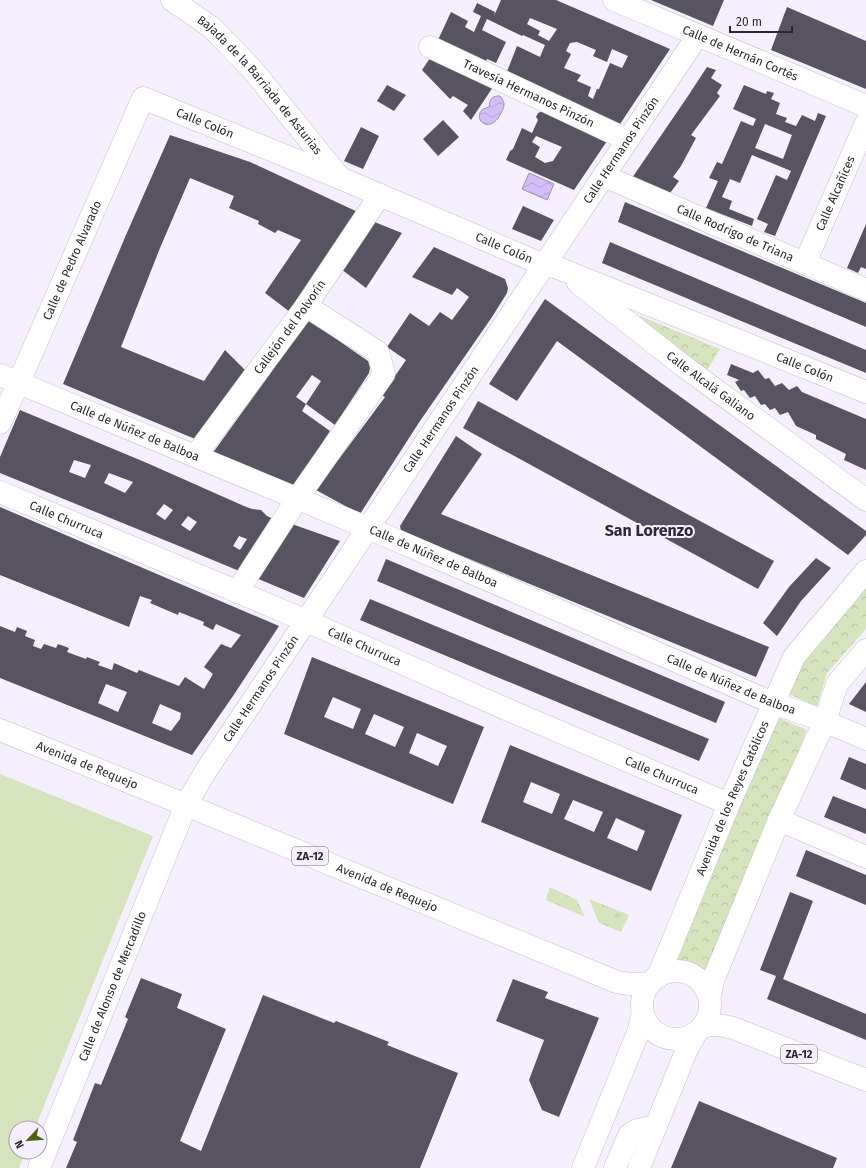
<svg xmlns="http://www.w3.org/2000/svg" width="866" height="1168" font-family="'Fira Sans',sans-serif">
<defs>
<pattern id="grass-tufts" width="24" height="20" patternUnits="userSpaceOnUse"><rect width="24" height="20" fill="#d6e4bd"/><path d="M3 7l-1-3M5 7V3M7 7l1-3M15 17l-1-3M17 17v-4M19 17l1-3" fill="none" stroke="#b8c4a3"/></pattern>
<pattern id="park-crowns" width="20" height="18" patternUnits="userSpaceOnUse"><rect width="20" height="18" fill="#d6e4bd"/><path d="M2 6a3 3 0 1 1 6 0M12 15a3 3 0 1 1 6 0" fill="none" stroke="#b8c4a3"/></pattern>
<pattern id="water-waves" width="16" height="10" patternUnits="userSpaceOnUse"><rect width="16" height="10" fill="#d3bdf5"/><path d="M0 5q4-4 8 0t8 0" fill="none" stroke="#b5a2d2"/></pattern>
</defs>
<rect width="100%" height="100%" fill="#f5efff"/>
<g fill="url(#grass-tufts)">
<polygon points="550,887 577,900 585,917 546,900"/>
<polygon points="589,899 629,915 621,932 599,923"/>
</g>
<g fill="url(#park-crowns)">
<polygon points="640,316 720,349 705,374 637,322"/>
<polygon points="866,585 866,629 827,673 817,707 789,694 802,662"/>
<polygon points="777,717 807,730 704,982 672,969"/>
</g>
<polygon fill="#d6e4bd" points="0,774 153,836 35,1128 16,1128 16,1152 25,1152 19,1168 0,1168"/>
<g fill="url(#water-waves)" stroke="#a090b9">
<path d="M497 96H500C505 102 505 105 502 111 491 137 471 119 483 109 485 108 487 108 489 107 490 101 490 97 497 96Z"/>
<polygon points="529,173 554,184 547,200 522,189"/>
</g>
<g fill="#585360" fill-rule="evenodd">
<path d="M501 0H556L670 49 618 127 506 74 517 46 540 57 545 45 523 35 522 36 487 19 482 30 506 42 496 63 487 59 485 64 437 42 451 12 468 21 465 27 474 32 481 16 473 12 477 3 495 12 494 16ZM530 18 557 29 549 41 538 35 540 31 527 24ZM577 42 596 50 593 56 607 62 612 49 628 56 622 68 610 63 599 89H597L593 99 588 96 591 87 577 81 581 75 564 68 571 54 566 51 570 43Z"/>
<polygon points="651,0 724,0 713,26"/>
<polygon points="787,7 866,41 866,89 771,50"/>
<polygon points="430,58 493,87 471,120 463,111 468,105 453,96 450,99 422,70"/>
<polygon points="707,67 716,70 711,78 722,85 717,93 720,96 691,135 696,138 681,166 673,177 679,181 670,193 632,178 688,96"/>
<polygon points="387,85 406,95 394,111 377,101"/>
<path d="M744 85 766 94 767 91 774 93 771 99 780 103 776 114 787 118 785 122 796 126 802 115 815 121 818 113 826 116 775 236 764 232 768 224 757 219 776 175 787 180 791 171 752 155 740 183 730 179 722 197 732 201 729 209 754 219 752 226 706 208 718 181 709 178 717 162 722 164 741 121 753 126 756 119 733 109ZM765 124 792 135 783 159 755 148Z"/>
<path d="M543 111 607 141 574 190 506 160 510 151 513 149 522 128 532 133 538 120 536 117 538 113ZM536 136 562 147 553 161 545 163 535 157 540 147 532 142Z"/>
<polygon points="443,120 459,137 438,156 423,139"/>
<polygon points="361,127 379,136 363,169 344,161"/>
<polygon points="170,135 250,162 360,213 290,312 265,293 301,240 278,230 275,233 258,224 259,221 229,208 234,196 190,178 160,248 121,347 204,381 225,350 248,373 200,441 63,384 126,235"/>
<polygon points="625,202 866,303 866,327 618,222"/>
<polygon points="523,206 554,220 541,241 512,229"/>
<polygon points="372,221 402,233 366,288 341,269"/>
<polygon points="866,224 866,269 861,267 858,273 847,268"/>
<polygon points="610,242 866,350 866,373 602,263"/>
<polygon points="434,247 505,279 508,288 507,293 492,317 420,421 360,514 316,490 385,397 382,395 406,360 387,347 410,313 429,326 440,312 452,320 469,297 457,288 452,295 412,277"/>
<polygon points="545,299 866,531 866,535 848,555 557,341 517,401 489,384"/>
<path d="M306 318 368 361 370 368 369 373 335 425 306 404 302 411 330 431 293 488 212 454 270 374ZM312 375 321 381 306 404 296 397Z"/>
<polygon points="731,364 753,373 758,370 765,379 769,378 775,386 782,383 789,390 797,386 802,392 866,419 866,470 844,460 846,454 816,439 816,435 796,426 788,412 780,415 775,408 770,410 765,404 761,405 755,396 750,398 744,390 741,391 735,382 739,380 727,375"/>
<polygon points="478,401 774,561 758,589 463,428"/>
<path d="M20 410 147 463 244 506 252 509 261 510 267 516 280 522 244 573 179 546 0 473V457ZM74 460 91 465 85 478 69 472ZM109 473 133 482 125 493 104 483ZM164 504 173 510 165 520 156 514ZM188 516 197 522 190 531 181 525ZM239 536 247 539 240 550 233 546Z"/>
<polygon points="456,436 482,454 441,514 769,647 756,677 401,531 400,526"/>
<path d="M0 507 279 626 233 696 192 755 0 678V626L15 632 17 627 27 631 25 636 35 640 33 646 41 649 44 644 56 648 58 644 69 648 67 652 86 659 87 657 100 662 98 665 112 670 114 663 137 673 139 670 179 686 185 677 204 689 213 674 204 667 221 644 231 648 241 635 216 624 213 630 203 625 204 622 179 612 178 615 150 603 152 600 140 596 129 627 0 575ZM106 684 127 692 118 712 98 703ZM160 704 181 713 180 719 171 731 152 723Z"/>
<polygon points="289,523 340,541 304,598 256,578"/>
<polygon points="816,558 831,568 801,601 777,636 763,623 789,587"/>
<polygon points="386,559 725,702 716,723 377,581"/>
<polygon points="370,599 709,739 699,761 360,620"/>
<path d="M312 657 484 727 453 804 284 734ZM333 697 361 709 353 729 324 717ZM374 714 404 727 395 747 365 734ZM417 733 447 746 438 766 409 753Z"/>
<polygon points="866,682 866,712 849,704"/>
<path d="M510 745 682 815 651 891 481 822ZM531 782 560 794 552 814 523 802ZM573 800 603 812 594 832 564 819ZM616 818 645 831 637 851 607 838Z"/>
<polygon points="849,757 866,764 866,790 840,779"/>
<polygon points="833,796 866,809 866,834 824,817"/>
<polygon points="806,850 866,875 866,905 796,876"/>
<polygon points="790,892 813,901 783,979 866,1014 866,1040 767,999 776,976 760,970"/>
<polygon points="141,978 182,994 177,1008 226,1029 180,1141 201,1151 263,995 334,1023 336,1021 389,1042 387,1045 458,1073 420,1168 66,1168 77,1142 73,1140 95,1083 101,1085 128,1019 125,1017"/>
<polygon points="513,979 548,992 545,998 599,1018 559,1117 542,1110 529,1080 544,1040 496,1021"/>
<polygon points="699,1101 837,1158 833,1168 671,1168"/>
</g>
<g fill="none" stroke-linecap="round" stroke-linejoin="round">
<defs>
<g id="minor">
<path id="s1" d="M172 0 211 27 252 69 339 177"/>
<path id="s2" d="M614 0 866 106"/>
<path id="s3" d="M430 47 628 140"/>
<path id="s4" d="M604 176 866 290"/>
<path id="s5" d="M805 263 866 123"/>
<path id="s6" d="M578 283 682 365 866 500"/>
<path id="s7" d="M0 375 368 528 773 703 819 719 866 739"/>
<path id="s8" d="M0 423 19 382 143 98 340 178 544 265 558 268 866 392"/>
<path id="s9" d="M195 456 306 306 380 195"/>
<path id="s10" d="M0 492 288 613 506 709 729 804"/>
<polyline points="237,592 297,499 384,374 378,352 306,306"/>
<polyline points="779,820 866,857"/>
<path id="s11" d="M657 978 667 955 729 804 794 657 866 571"/>
<polyline points="709,998 714,978 779,820 825,721 837,684 866,650"/>
<path id="s12" d="M39 1168 186 805 207 769 698 35"/>
<polyline points="583,1168 639,1030 643,1012"/>
<polyline points="615,1168 629,1135 637,1130 656,1126"/>
<polyline points="639,1168 687,1049 696,1033"/>
</g>
<g id="highway">
<path id="s13" d="M0 730 186 805 617 982C629 985 638 984 650 983"/>
<circle cx="676" cy="1005" r="34"/>
<path d="M702 1027C713 1023 723 1025 733 1028L866 1080"/>
</g>
</defs>
<use href="#minor" stroke="#c4bfce" stroke-width="23"/>
<use href="#highway" stroke="#c4bfce" stroke-width="23"/>
<use href="#minor" stroke="#fff" stroke-width="22"/>
<use href="#highway" stroke="#fff" stroke-width="22"/>
</g>
<g text-anchor="middle" dominant-baseline="central" stroke-width="4" stroke-linejoin="round" paint-order="stroke">
<g fill="#f5efff" stroke="#67646d" stroke-width="1">
<rect x="292" y="847" width="36" height="18" rx="3"/>
<rect x="781" y="1045" width="36" height="18" rx="3"/>
</g>
<g font-size="11" font-weight="bold" fill="#2a282e">
<text x="310" y="856">ZA-12</text>
<text x="799" y="1054">ZA-12</text>
</g>
<g font-size="12" fill="#2a282e" stroke="#f5efff">
<text stroke="none"><textPath href="#s2" startOffset="137">Calle de Hernán Cortés</textPath></text>
<text stroke="none"><textPath href="#s1" startOffset="123">Bajada de la Barriada de Asturias</textPath></text>
<text stroke="none"><textPath href="#s3" startOffset="109">Travesía Hermanos Pinzón</textPath></text>
<text stroke="none"><textPath href="#s8" startOffset="422">Calle Colón</textPath></text>
<text stroke="none"><textPath href="#s12" startOffset="1178">Calle Hermanos Pinzón</textPath></text>
<text stroke="none"><textPath href="#s5" startOffset="76">Calle Alcañices</textPath></text>
<text stroke="none"><textPath href="#s4" startOffset="143">Calle Rodrigo de Triana</textPath></text>
<text stroke="none"><textPath href="#s8" startOffset="746">Calle Colón</textPath></text>
<text stroke="none"><textPath href="#s8" startOffset="178">Calle de Pedro Alvarado</textPath></text>
<text stroke="none"><textPath href="#s9" startOffset="160">Callejón del Polvorín</textPath></text>
<text stroke="none"><textPath href="#s8" startOffset="1070">Calle Colón</textPath></text>
<text stroke="none"><textPath href="#s6" startOffset="168">Calle Alcalá Galiano</textPath></text>
<text stroke="none"><textPath href="#s12" startOffset="854">Calle Hermanos Pinzón</textPath></text>
<text stroke="none"><textPath href="#s7" startOffset="146">Calle de Núñez de Balboa</textPath></text>
<text stroke="none"><textPath href="#s10" startOffset="72">Calle Churruca</textPath></text>
<text stroke="none"><textPath href="#s7" startOffset="470">Calle de Núñez de Balboa</textPath></text>
<text stroke="none"><textPath href="#s10" startOffset="396">Calle Churruca</textPath></text>
<text stroke="none"><textPath href="#s7" startOffset="794">Calle de Núñez de Balboa</textPath></text>
<text stroke="none"><textPath href="#s12" startOffset="530">Calle Hermanos Pinzón</textPath></text>
<text stroke="none"><textPath href="#s13" startOffset="94">Avenida de Requejo</textPath></text>
<text stroke="none"><textPath href="#s10" startOffset="720">Calle Churruca</textPath></text>
<text stroke="none"><textPath href="#s11" startOffset="195">Avenida de los Reyes Católicos</textPath></text>
<text stroke="none"><textPath href="#s13" startOffset="418">Avenida de Requejo</textPath></text>
<text stroke="none"><textPath href="#s12" startOffset="196">Calle de Alonso de Mercadillo</textPath></text>
</g>
<g font-size="16" font-weight="bold" fill="#2f2b36" stroke="#f5efff">
<text x="649" y="530">San Lorenzo</text>
</g>
</g>
<g transform="translate(28 1140) rotate(244)"><circle r="19" fill="#f5efff" stroke="#a49fab"/>
<path d="M0-3L7 15L0 10L-7 15Z" fill="#4d630e"/>
<text y="-6" font-size="11" font-weight="bold" text-anchor="middle" fill="#2a282e">N</text>
</g>
<path d="M730 26v6h62v-6" fill="none" stroke="#2a282e" stroke-width="2"/>
<text x="736" y="26" font-size="12" fill="#2a282e" stroke="#f5efff" stroke-width="3" paint-order="stroke">20 m</text>
</svg>
